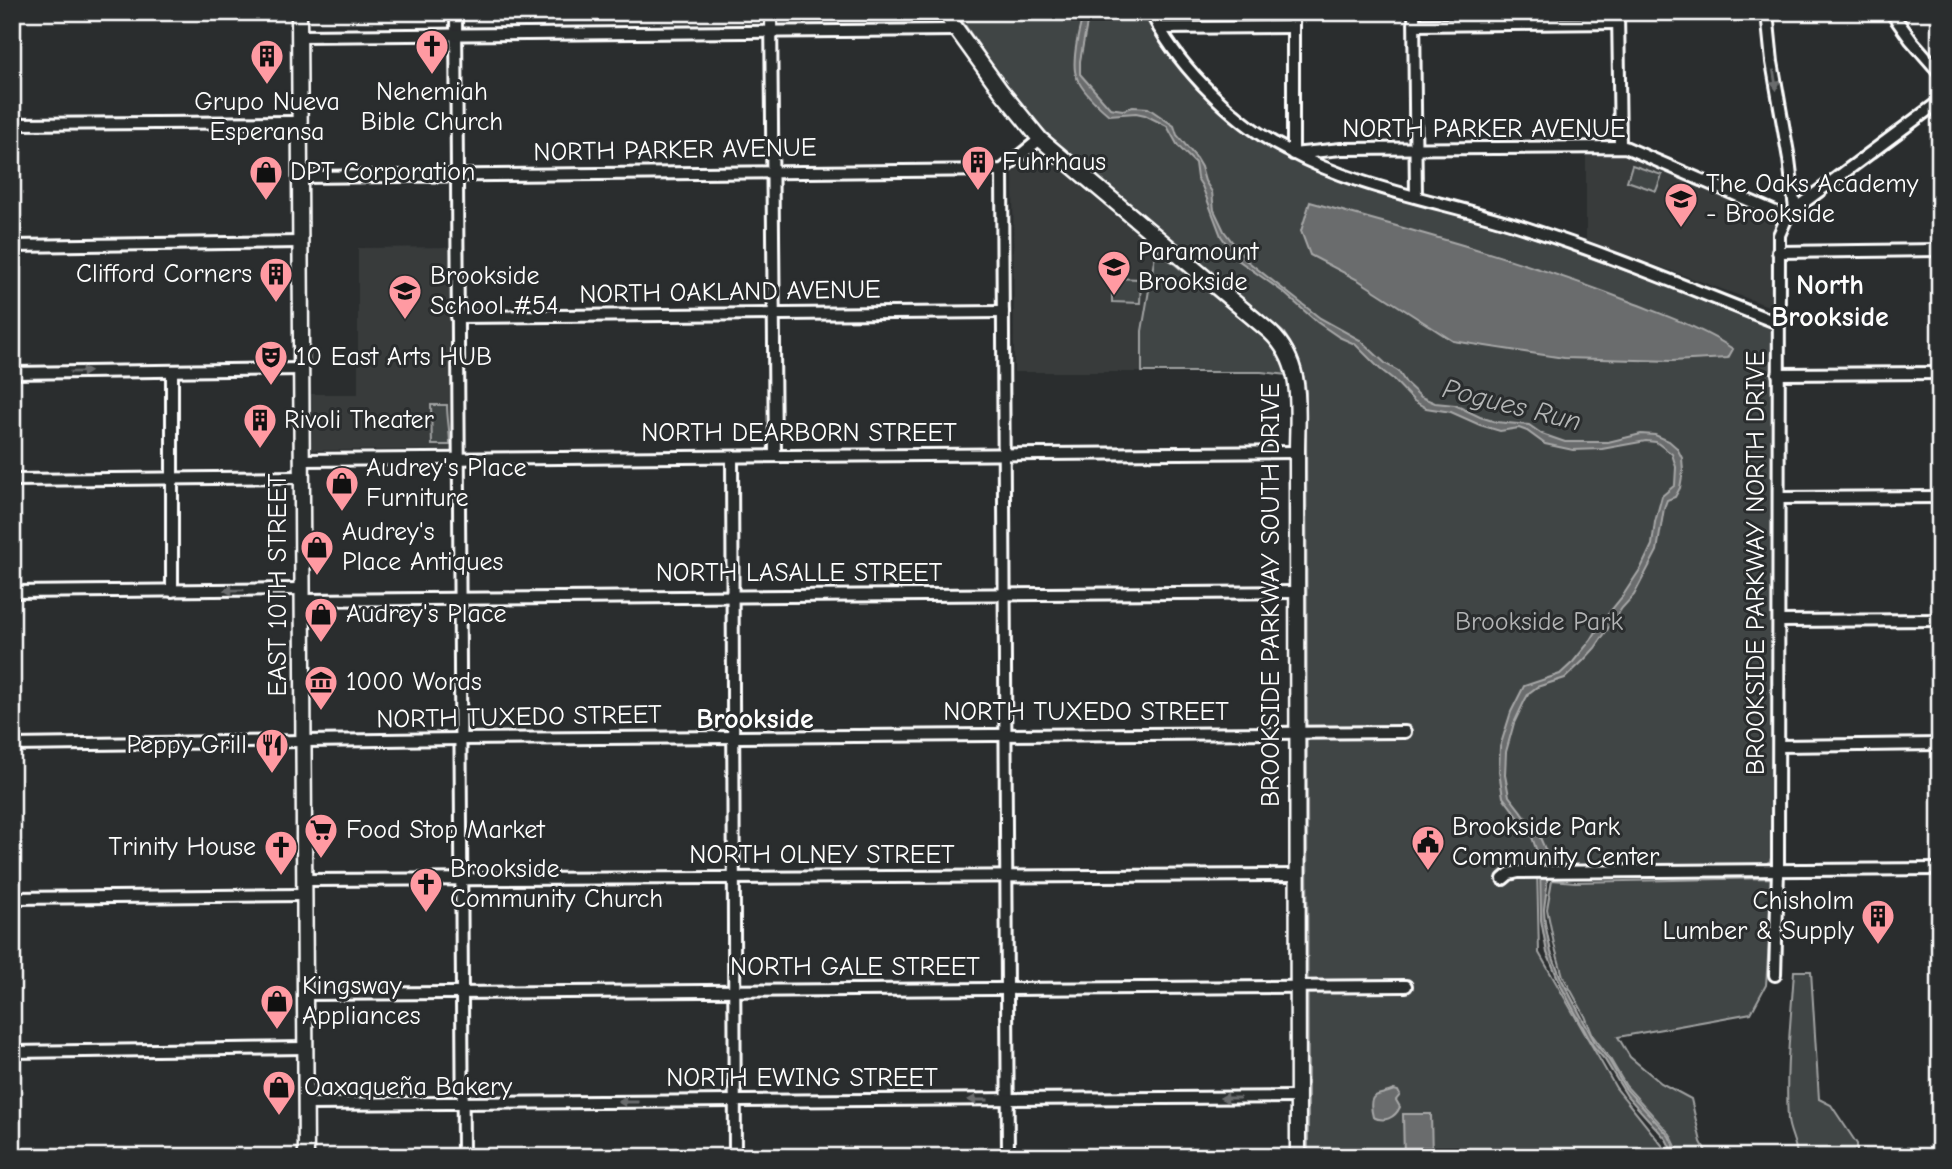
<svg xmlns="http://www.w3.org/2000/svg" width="1952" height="1169" font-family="'Comic Neue',sans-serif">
<rect width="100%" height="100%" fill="#2a2d2e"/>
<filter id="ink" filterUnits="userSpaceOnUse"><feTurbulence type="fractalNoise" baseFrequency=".0143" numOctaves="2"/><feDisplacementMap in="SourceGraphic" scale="14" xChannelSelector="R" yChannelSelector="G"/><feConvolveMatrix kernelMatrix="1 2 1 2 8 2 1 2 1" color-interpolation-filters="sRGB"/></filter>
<g filter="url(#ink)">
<g fill="#373a3b">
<polygon points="1586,151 1627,151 1779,220 1771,237 1771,307 1586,240"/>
<polygon points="1041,152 1273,345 1288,375 1261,372 1014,372 1013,173 1036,153"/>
<polygon points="451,247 452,450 312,450 311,394 358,394 358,248"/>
</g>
<g fill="#414445" stroke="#a0a2a2" stroke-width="2">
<path d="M956 12H1144L1163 47 1196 88 1238 125 1272 149 1323 174 1364 188 1525 234 1772 324 1773 852 1770 861 1765 864 1537 867 1539 953 1616 1088 1665 1149 1668 1157H1308L1306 392C1304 369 1297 352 1284 333L1054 141 1016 100Z"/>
<polygon points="1632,165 1662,175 1656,191 1627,181"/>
<polygon points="1156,249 1273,345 1282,358 1288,375 1261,372 1142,372 1142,331"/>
<polygon points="1112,278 1141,279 1140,303 1112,302"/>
<path d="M431 405H447C447 419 450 431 450 445H432Z"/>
<polygon points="1771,878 1769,943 1766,985 1751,1013 1618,1037 1630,1057 1661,1083 1691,1099 1701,1142 1709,1157 1681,1157 1670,1134 1626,1086 1609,1057 1593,1036 1585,1016 1563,976 1554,944 1547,909 1552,880 1575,882"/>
<path d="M1794 971H1811L1819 1099 1831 1105 1857 1144V1157H1797C1797 1144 1789 1132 1788 1120 1785 1070 1791 1020 1794 971Z"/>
</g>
<g fill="#6a6c6d" stroke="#a6a7a7" stroke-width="2">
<path d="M1086 12H1094L1087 23 1080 61V74L1110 108 1123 110 1133 107 1148 108 1174 126 1177 135 1194 155 1201 167 1205 181 1212 192 1214 210 1224 231 1246 260 1320 318 1360 340 1386 364 1398 371 1406 383 1421 397 1435 403 1455 405 1480 417 1496 422 1529 425 1542 434 1565 442H1608L1641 434 1655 435 1669 441 1677 448 1682 458 1683 471 1680 488 1675 497 1667 500 1664 508 1657 551 1634 595 1622 608 1595 648 1583 661 1565 678 1537 687 1529 693 1525 700 1514 723 1506 752 1505 775 1509 796 1539 835 1548 856 1547 887 1544 909 1545 923 1551 952 1561 978 1596 1044 1609 1060 1625 1088 1669 1136 1679 1157H1675L1666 1139 1627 1096 1605 1060 1593 1046 1562 988 1547 953 1541 920 1540 861 1531 834 1503 797 1499 772 1500 747 1511 712 1524 686 1560 674 1573 662 1591 640 1604 619 1622 597 1641 568 1652 545 1655 522 1662 496 1675 485 1676 467 1672 454 1656 442 1646 441 1602 449 1573 450 1545 444 1527 431 1519 428 1500 431 1480 425 1451 412 1426 408 1414 401 1393 379 1380 369 1355 344 1339 337 1317 322 1283 292 1238 260 1221 236 1202 186 1197 178 1195 163 1178 146 1167 126 1145 115 1136 113 1109 115C1097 105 1077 87 1075 71 1073 57 1079 30 1083 15Z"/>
<path d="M1310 202C1418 232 1527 261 1631 302 1666 316 1702 328 1733 349L1728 358 1672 361 1564 358 1453 341 1358 280 1310 255 1301 231Z"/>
<path d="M1394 1090 1398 1091 1400 1095 1396 1100 1400 1107C1395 1118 1384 1123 1373 1117 1366 1089 1380 1097 1394 1090Z"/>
<polygon points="1403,1114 1431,1114 1432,1157 1404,1157"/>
</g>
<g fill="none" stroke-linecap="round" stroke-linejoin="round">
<defs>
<g id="minor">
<polyline points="456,12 463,1157"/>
<polyline points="771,12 775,456"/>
<path d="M1151 12C1164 40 1182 63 1203 85 1228 111 1255 134 1287 150 1362 191 1449 202 1529 229 1613 256 1695 291 1778 323"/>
<polyline points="1293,12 1293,154 1341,149 1625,147 1787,217"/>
<polyline points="1414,12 1416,197"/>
<polyline points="1618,12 1620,147"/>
<polyline points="1767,12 1772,62 1789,159 1795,209"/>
<polyline points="1891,12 1911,40 1940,73"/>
<polyline points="1415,25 1618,23"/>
<polyline points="1159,28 1293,27"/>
<polyline points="299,36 957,30"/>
<polyline points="12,124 299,122"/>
<polyline points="1002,170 1008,1157"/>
<polyline points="300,177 1002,170 1040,139"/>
<polyline points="12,246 300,242"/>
<polyline points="1778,252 1940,250"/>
<polyline points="457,317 1003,312"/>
<polyline points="12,373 301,369"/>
<polyline points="1778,374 1940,373"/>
<polyline points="732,457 735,1157"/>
<polyline points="301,460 1297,452"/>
<polyline points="12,480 302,477"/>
<polyline points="1779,498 1940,497"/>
<polyline points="172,591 172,371"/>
<polyline points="12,592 302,589"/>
<polyline points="302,600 1296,592"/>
<polyline points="1779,621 1940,620"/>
<polyline points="12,745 460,739 1405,732"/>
<polyline points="1779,746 1940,744"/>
<polyline points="1503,879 1509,874 1518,872 1940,869"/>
<polyline points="304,880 1298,875"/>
<polyline points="12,898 304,895"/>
<polyline points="1775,975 1778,870 1779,235 1787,217 1795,209 1940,101"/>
<polyline points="305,994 1406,986"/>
<polyline points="12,1052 305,1048"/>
<polyline points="306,1104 1298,1097"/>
</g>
<g id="major">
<polyline points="299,12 306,1157"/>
<path d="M944 12 1001 91 1040 139 1270 332C1305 365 1297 408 1297 452L1298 1157"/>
</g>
</defs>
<use href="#minor" stroke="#fff" stroke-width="16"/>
<use href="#major" stroke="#fff" stroke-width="19"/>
<use href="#minor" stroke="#2a2d2e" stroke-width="10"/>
<use href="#major" stroke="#2a2d2e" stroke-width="14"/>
</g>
<defs><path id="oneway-solid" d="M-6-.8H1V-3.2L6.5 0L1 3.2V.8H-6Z" transform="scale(1.75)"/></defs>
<g fill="#6a6c6d">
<use href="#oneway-solid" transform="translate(1775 80) rotate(81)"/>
<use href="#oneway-solid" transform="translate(80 372) rotate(-1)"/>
<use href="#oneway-solid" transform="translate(234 590) rotate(179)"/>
<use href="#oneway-solid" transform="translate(1230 1098) rotate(180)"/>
<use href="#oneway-solid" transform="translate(978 1100) rotate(180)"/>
<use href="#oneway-solid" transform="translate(628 1102) rotate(180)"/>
</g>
</g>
<defs>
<symbol id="church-pin" viewBox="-11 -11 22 30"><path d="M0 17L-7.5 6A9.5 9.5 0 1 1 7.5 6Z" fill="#ff9aa2" stroke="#2a2d2e"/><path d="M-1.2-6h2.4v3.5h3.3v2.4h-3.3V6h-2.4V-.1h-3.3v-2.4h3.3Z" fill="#111"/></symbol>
<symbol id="building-pin" viewBox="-11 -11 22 30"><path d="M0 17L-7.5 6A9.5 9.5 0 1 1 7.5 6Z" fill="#ff9aa2" stroke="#2a2d2e"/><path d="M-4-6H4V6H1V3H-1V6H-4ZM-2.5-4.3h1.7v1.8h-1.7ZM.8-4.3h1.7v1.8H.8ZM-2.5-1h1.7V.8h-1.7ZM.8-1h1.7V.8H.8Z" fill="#111"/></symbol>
<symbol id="shop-pin" viewBox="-11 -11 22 30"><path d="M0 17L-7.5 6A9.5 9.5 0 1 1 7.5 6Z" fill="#ff9aa2" stroke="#2a2d2e"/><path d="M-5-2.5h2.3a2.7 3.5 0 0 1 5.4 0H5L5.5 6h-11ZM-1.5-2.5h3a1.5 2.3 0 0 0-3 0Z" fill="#111"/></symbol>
<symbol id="school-pin" viewBox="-11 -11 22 30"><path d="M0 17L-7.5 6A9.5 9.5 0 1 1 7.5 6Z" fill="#ff9aa2" stroke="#2a2d2e"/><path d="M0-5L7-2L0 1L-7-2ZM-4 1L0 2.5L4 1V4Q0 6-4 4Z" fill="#111"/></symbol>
<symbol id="theatre-pin" viewBox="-11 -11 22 30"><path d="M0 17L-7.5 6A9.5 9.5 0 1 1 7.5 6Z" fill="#ff9aa2" stroke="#2a2d2e"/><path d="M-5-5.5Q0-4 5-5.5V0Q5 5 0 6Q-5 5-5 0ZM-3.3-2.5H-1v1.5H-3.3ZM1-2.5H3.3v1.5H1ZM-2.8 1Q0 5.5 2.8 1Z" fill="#111"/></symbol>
<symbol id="museum-pin" viewBox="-11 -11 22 30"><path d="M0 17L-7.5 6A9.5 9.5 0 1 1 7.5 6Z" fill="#ff9aa2" stroke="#2a2d2e"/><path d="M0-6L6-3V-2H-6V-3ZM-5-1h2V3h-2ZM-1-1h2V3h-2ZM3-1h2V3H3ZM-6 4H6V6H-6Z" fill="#111"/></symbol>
<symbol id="restaurant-pin" viewBox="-11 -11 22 30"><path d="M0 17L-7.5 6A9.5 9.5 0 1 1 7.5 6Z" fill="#ff9aa2" stroke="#2a2d2e"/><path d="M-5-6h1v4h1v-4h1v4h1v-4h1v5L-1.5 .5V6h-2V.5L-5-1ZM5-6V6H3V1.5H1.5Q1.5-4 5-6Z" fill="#111"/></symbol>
<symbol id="supermarket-pin" viewBox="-11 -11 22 30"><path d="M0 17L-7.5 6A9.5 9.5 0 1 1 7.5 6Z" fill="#ff9aa2" stroke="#2a2d2e"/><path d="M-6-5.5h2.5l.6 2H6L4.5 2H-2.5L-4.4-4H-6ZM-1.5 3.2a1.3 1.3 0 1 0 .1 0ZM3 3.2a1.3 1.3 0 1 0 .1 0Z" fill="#111"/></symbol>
<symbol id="civic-pin" viewBox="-11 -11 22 30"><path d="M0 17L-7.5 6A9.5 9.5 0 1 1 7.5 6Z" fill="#ff9aa2" stroke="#2a2d2e"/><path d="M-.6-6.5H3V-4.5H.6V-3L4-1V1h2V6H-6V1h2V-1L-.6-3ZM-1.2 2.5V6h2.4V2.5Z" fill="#111"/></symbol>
</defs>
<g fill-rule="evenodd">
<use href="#church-pin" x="413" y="27" width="38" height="52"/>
<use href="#building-pin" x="248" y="37" width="38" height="52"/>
<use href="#building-pin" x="959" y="143" width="38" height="52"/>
<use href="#shop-pin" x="247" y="153" width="38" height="52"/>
<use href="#school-pin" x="1662" y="180" width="38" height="52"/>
<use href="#school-pin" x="1095" y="248" width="38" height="52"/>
<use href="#building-pin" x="257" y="255" width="38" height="52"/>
<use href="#school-pin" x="386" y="272" width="38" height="52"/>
<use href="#theatre-pin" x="252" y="338" width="38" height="52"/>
<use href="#building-pin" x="241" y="401" width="38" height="52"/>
<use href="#shop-pin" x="323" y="464" width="38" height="52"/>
<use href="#shop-pin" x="298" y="528" width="38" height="52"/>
<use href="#shop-pin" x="302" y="595" width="38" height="52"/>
<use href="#museum-pin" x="302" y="663" width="38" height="52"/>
<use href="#restaurant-pin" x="253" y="726" width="38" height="52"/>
<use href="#supermarket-pin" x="302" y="811" width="38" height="52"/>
<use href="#civic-pin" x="1409" y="823" width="38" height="52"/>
<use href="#church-pin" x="262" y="828" width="38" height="52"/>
<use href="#church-pin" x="407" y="865" width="38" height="52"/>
<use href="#building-pin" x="1859" y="897" width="38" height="52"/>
<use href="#shop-pin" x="258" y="982" width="38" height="52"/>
<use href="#shop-pin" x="260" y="1068" width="38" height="52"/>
</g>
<g text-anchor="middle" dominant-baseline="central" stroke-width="6" stroke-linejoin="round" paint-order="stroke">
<g font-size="26" fill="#fff" stroke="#2a2d2e" text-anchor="start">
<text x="432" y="92" text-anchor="middle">Nehemiah<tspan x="432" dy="30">Bible Church</tspan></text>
<text x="267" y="102" text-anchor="middle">Grupo Nueva<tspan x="267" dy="30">Esperansa</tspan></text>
<text x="1002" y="162">Fuhrhaus</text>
<text x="290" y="172">DPT Corporation</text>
<text x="1706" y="184">The Oaks Academy<tspan x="1706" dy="30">- Brookside</tspan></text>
<text x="1138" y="252">Paramount<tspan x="1138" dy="30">Brookside</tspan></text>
<text x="252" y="274" text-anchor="end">Clifford Corners</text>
<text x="430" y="276">Brookside<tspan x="430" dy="30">School #54</tspan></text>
<text x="296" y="357">10 East Arts HUB</text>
<text x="284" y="420">Rivoli Theater</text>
<text x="366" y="468">Audrey's Place<tspan x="366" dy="30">Furniture</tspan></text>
<text x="342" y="532">Audrey's<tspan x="342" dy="30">Place Antiques</tspan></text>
<text x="346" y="614">Audrey's Place</text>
<text x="346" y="682">1000 Words</text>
<text x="247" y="745" text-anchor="end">Peppy Grill</text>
<text x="1452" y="827">Brookside Park<tspan x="1452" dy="30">Community Center</tspan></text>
<text x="346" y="830">Food Stop Market</text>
<text x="256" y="847" text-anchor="end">Trinity House</text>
<text x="450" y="869">Brookside<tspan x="450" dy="30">Community Church</tspan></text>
<text x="1854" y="901" text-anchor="end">Chisholm<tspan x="1854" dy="30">Lumber &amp; Supply</tspan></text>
<text x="302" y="986">Kingsway<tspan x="302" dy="30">Appliances</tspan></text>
<text x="304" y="1087">Oaxaqueña Bakery</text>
</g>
<g font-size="26" fill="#fff" stroke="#2a2d2e">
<text x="1484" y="129">NORTH PARKER AVENUE</text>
<text transform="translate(675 150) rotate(-1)">NORTH PARKER AVENUE</text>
<text transform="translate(730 292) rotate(-1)">NORTH OAKLAND AVENUE</text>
<text x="799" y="433">NORTH DEARBORN STREET</text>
<text transform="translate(1756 563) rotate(-90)">BROOKSIDE PARKWAY NORTH DRIVE</text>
<text x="799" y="573">NORTH LASALLE STREET</text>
<text transform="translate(278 585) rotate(-90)">EAST 10TH STREET</text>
<text transform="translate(1271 595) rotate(-90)">BROOKSIDE PARKWAY SOUTH DRIVE</text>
<text x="1086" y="712">NORTH TUXEDO STREET</text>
<text transform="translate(519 717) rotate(-1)">NORTH TUXEDO STREET</text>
<text x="822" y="855">NORTH OLNEY STREET</text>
<text x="855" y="967">NORTH GALE STREET</text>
<text x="802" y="1078">NORTH EWING STREET</text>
</g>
<g font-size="26" fill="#b3b4b5" stroke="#2a2d2e">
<text x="1539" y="622">Brookside Park</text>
</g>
<g font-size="28" font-weight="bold" fill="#fff" stroke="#2a2d2e">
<text x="1830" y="285">North<tspan x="1830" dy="32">Brookside</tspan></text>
<text x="755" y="719">Brookside</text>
</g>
<g font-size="28" font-style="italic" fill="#b4b6b6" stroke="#2a2d2e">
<text transform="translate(1512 405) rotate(14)">Pogues Run</text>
</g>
</g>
<rect width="1952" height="1169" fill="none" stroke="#2a2d2e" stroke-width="42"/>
<rect x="21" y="21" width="1910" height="1127" fill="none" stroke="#fff" stroke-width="2.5" filter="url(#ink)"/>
</svg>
